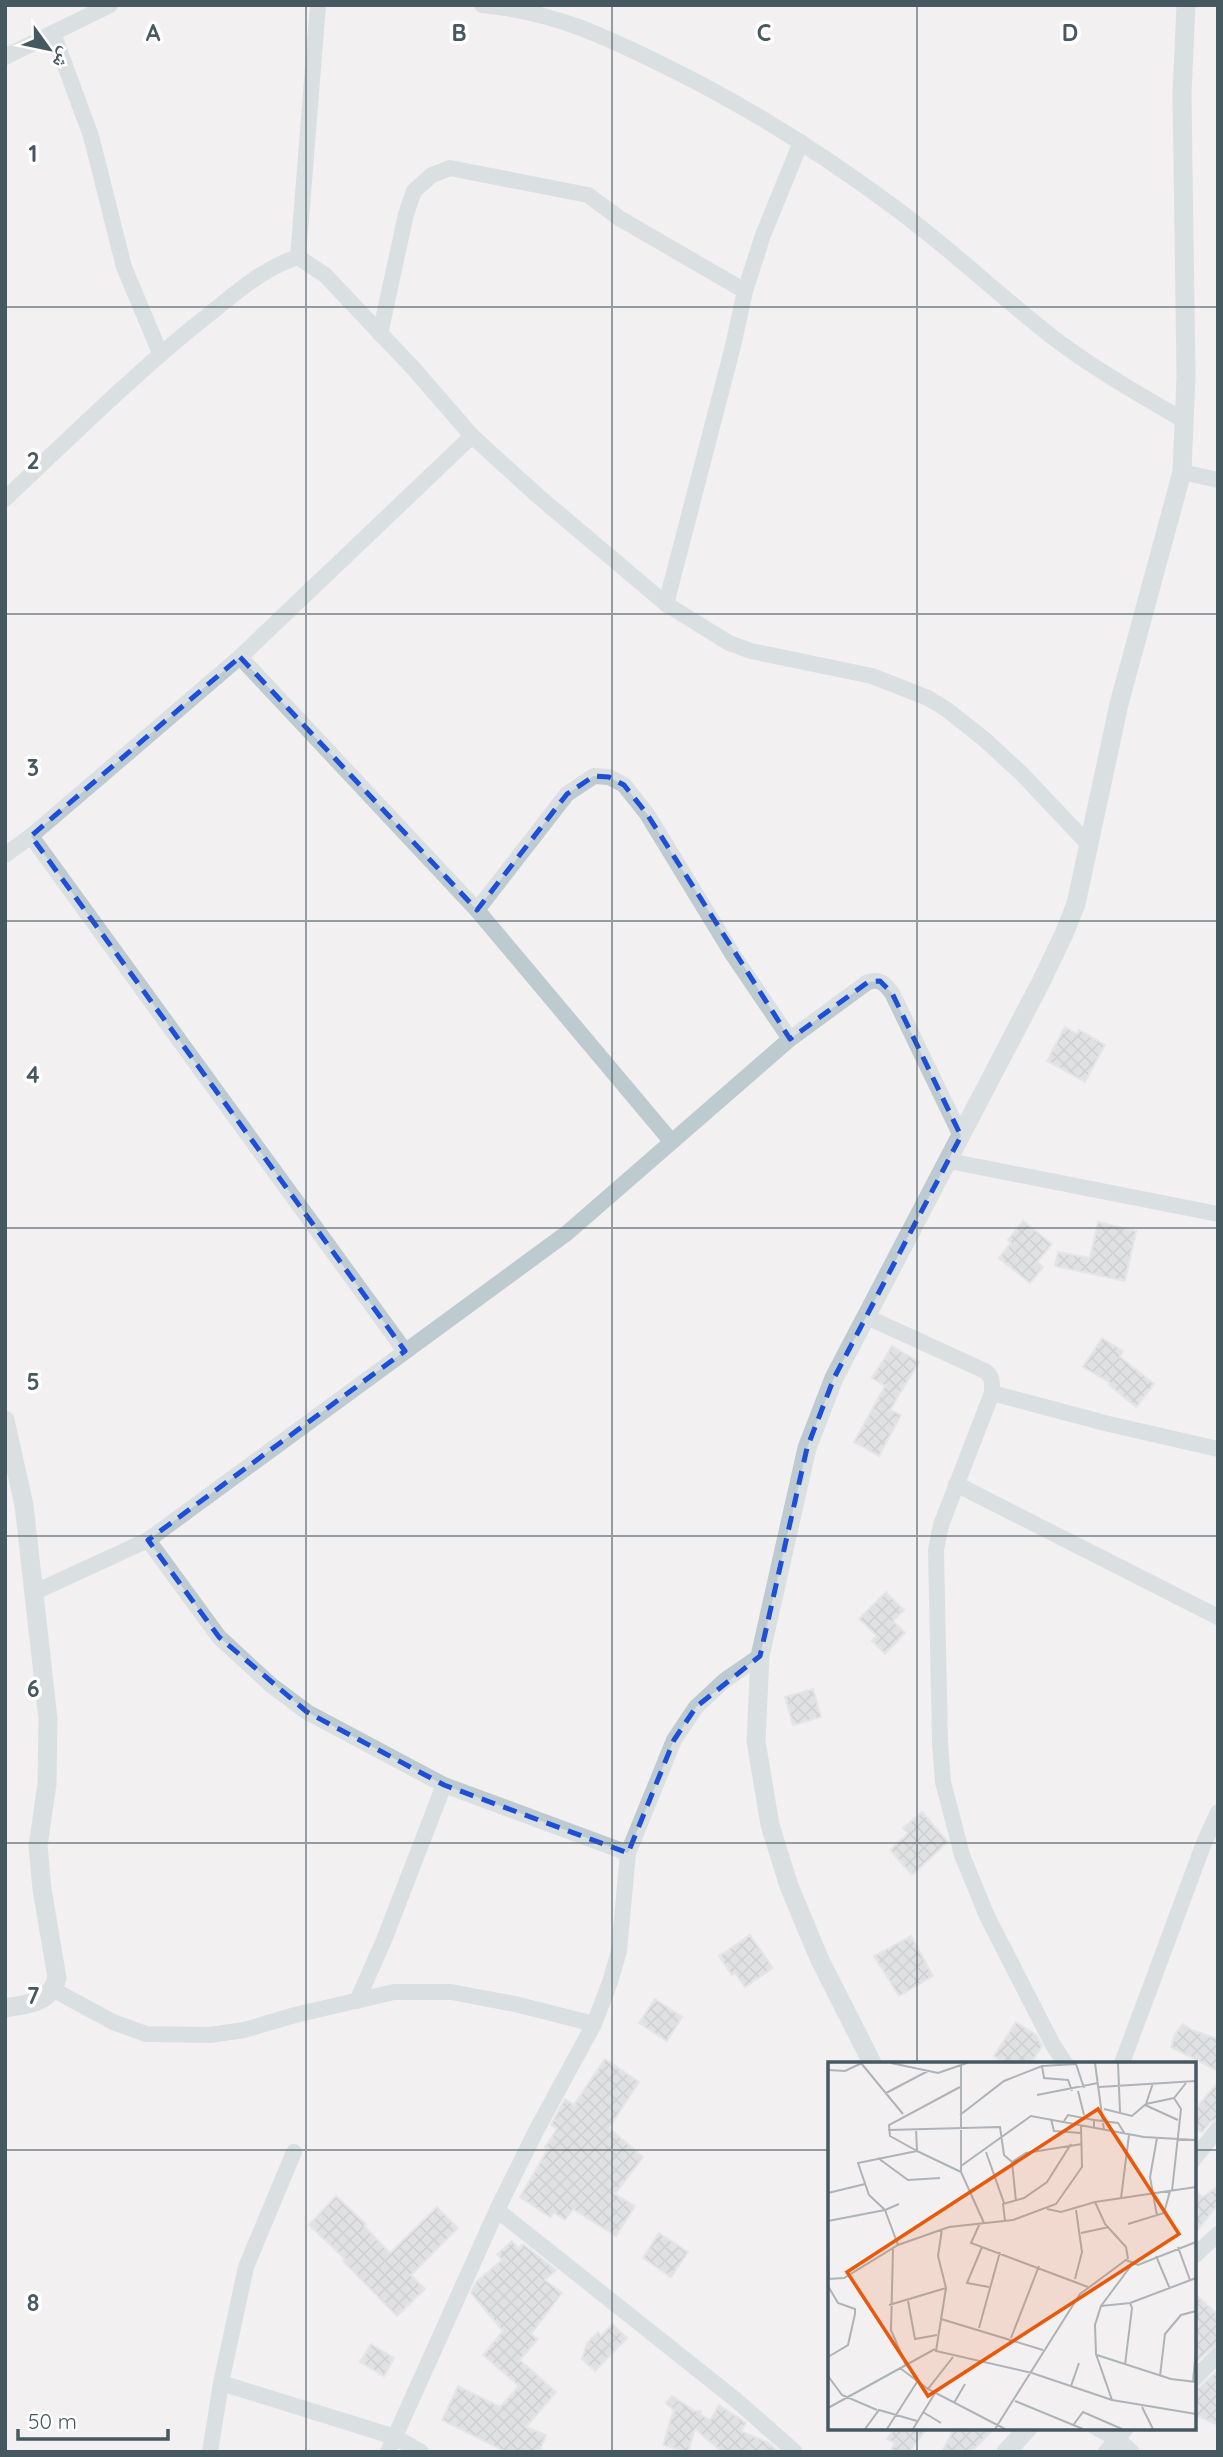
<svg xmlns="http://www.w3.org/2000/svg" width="1223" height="2457" font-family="Quicksand,'Noto Naskh Arabic',sans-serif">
<defs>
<pattern id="building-cross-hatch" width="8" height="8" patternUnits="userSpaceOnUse" patternTransform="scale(1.75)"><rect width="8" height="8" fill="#cacfd3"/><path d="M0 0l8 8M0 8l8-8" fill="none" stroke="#a6abaf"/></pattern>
</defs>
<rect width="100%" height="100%" fill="#f3f0f1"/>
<g fill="url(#building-cross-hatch)" stroke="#d4d8dc" stroke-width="2">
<polygon points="1065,1027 1077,1034 1079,1030 1105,1045 1085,1082 1047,1061"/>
<polygon points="1023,1221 1052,1244 1037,1262 1043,1267 1030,1283 999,1258 1011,1243 1008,1240"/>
<polygon points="1098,1222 1136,1231 1125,1281 1055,1266 1058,1252 1090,1258"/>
<polygon points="1102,1338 1123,1351 1120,1357 1154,1384 1136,1407 1109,1385 1110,1383 1083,1367"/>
<polygon points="892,1346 919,1362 890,1410 901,1415 879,1456 854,1442 885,1386 872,1378"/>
<polygon points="886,1592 904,1610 893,1621 905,1633 885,1654 872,1641 877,1636 859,1619"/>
<polygon points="813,1689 821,1717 793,1725 785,1697"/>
<polygon points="922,1812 948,1842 912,1875 890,1850 908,1833 903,1828"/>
<polygon points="750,1935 773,1968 745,1987 735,1973 732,1975 719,1956"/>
<polygon points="911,1936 933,1976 899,1996 874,1956"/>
<polygon points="655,1999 682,2017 667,2041 639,2023"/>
<polygon points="1016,2022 1036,2035 1042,2046 1031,2063 1005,2063 994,2056"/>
<polygon points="1183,2024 1192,2030 1218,2039 1218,2071 1171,2047 1175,2034"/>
<polygon points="605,2059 639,2082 609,2128 643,2157 615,2194 635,2206 616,2236 573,2209 565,2220 554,2213 550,2217 520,2197 548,2149 545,2147 557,2129 551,2125 565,2099 574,2105"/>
<polygon points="1218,2082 1218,2119 1210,2122 1202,2132 1193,2128 1193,2112"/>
<polygon points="1218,2186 1218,2204 1193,2236 1193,2189 1203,2197"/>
<polygon points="336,2196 366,2224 364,2226 390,2253 437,2207 458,2228 411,2275 425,2289 397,2316 343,2261 345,2259 309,2225"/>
<polygon points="659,2233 688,2252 671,2277 643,2258"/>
<polygon points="512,2241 518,2248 523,2244 556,2270 545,2280 562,2293 531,2334 538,2339 520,2360 556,2392 526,2427 546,2435 539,2452 506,2452 442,2420 458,2386 500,2407 519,2386 483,2355 503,2331 471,2293 476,2282 502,2260 497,2254"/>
<polygon points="1193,2292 1218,2315 1218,2345 1211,2348 1193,2365"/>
<polygon points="612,2324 627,2338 595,2371 582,2359 587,2343 598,2332 601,2336"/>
<polygon points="371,2344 394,2358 384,2376 360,2362"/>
<polygon points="1218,2370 1218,2425 1193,2414 1193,2390 1200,2387"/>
<polygon points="672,2396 695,2411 701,2411 700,2414 710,2420 719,2405 746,2423 741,2431 769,2443 779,2452 722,2452 695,2429 688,2452 663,2445 673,2412 675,2411 666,2403"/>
<polygon points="896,2427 928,2427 909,2452 890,2452 895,2443 887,2439"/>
<polygon points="955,2427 996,2427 971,2452 942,2452"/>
</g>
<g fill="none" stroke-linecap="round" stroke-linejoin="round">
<g stroke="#bdcbd1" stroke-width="16">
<path d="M482 5C555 12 607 37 671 69 748 107 818 151 887 202 946 244 998 295 1055 339 1096 370 1140 395 1185 421"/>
<polyline points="53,33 110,5"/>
<polyline points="5,57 53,33 91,136 124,267 160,353"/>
<polyline points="298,257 318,5"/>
<polyline points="380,334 406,214 414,191 432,175 450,168 588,195 619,218 745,291"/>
<polyline points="1182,472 1218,480"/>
<path d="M5 499C73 435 139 369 212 312 239 290 264 268 298 257L325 275 414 369 472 436 538 496 666 604 729 643 751 651 872 676 928 698 946 709 984 739 1021 773 1090 846"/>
<polyline points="666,604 733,346 745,291 763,235 801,142"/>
<polyline points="240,657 477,910 671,1141"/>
<polyline points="31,836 405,1351"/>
<polyline points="5,855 31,836 240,657 472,436"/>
<polyline points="477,910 567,794 594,776 609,777 624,785 647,814 733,955 790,1039"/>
<polyline points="949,1161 1218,1214"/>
<path d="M867 1317 985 1371C993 1377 992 1383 992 1393L941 1525 936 1550 940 1742 943 1782 962 1855 987 1916 1053 2045 1065 2063"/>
<polyline points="992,1393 1109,1424 1218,1449"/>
<polyline points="956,1484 1218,1617"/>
<polyline points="148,1540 219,1637 271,1685 307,1712 444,1785 628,1853"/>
<path d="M35 1592 148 1540 567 1233 790 1039 868 982C880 978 885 984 892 993L961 1136"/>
<polyline points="54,1990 113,2022 146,2034 210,2035 244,2030 295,2015 394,1992 451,1992 515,2004 594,2024"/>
<polyline points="357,2001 384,1940 444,1785"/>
<polyline points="1122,2063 1204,1843 1218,1812"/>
<polyline points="1193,2160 1218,2129"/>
<polyline points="497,2210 736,2400 795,2452"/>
<polyline points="1193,2257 1218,2234"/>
<polyline points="1193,2380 1218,2355"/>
<polyline points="221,2383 395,2437 421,2452"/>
<polyline points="1095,2427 1117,2439 1132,2452"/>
<polyline points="210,2452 221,2383 246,2267 294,2152"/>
<polyline points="388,2452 497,2210 536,2131 594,2024 610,1982 619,1951 628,1853 674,1740 696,1707 725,1680 760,1656"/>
<polyline points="1106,2452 1127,2427"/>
</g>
<g stroke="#bdcbd1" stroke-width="19">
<path d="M5 1420 24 1505 48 1719 47 1784 38 1846 42 1889 57 1978C50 2004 28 2004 5 2008"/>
<polyline points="872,2063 819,1958 789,1886 770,1825 756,1741 760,1656 807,1448 834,1378 1040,984 1064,934 1076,904 1119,704 1182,472 1186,376 1182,93 1186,5"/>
<polyline points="1006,2452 1029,2427"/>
</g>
</g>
<path d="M0 0H1223V2457H0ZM240 657 477 910 567 794 594 776 609 777 624 785 647 814 790 1039 868 982 880 981 892 993 961 1136 834 1378 807 1448 760 1656 696 1707 674 1740 628 1853 444 1785 307 1712 219 1637 148 1540 405 1351 31 836Z" fill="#f3f0f1" fill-opacity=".55" fill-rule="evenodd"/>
<path fill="none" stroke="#1d4ed8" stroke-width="5" stroke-dasharray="14 9" stroke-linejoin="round" d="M240 657 477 910 567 794 594 776 609 777 624 785 647 814 790 1039 868 982 880 981 892 993 961 1136 834 1378 807 1448 760 1656 696 1707 674 1740 628 1853 444 1785 307 1712 219 1637 148 1540 405 1351 31 836Z"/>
<path fill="none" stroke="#465860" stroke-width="2" stroke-opacity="0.55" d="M306 5V2452M612 5V2452M917 5V2063M5 307H1218M5 614H1218M5 921H1218M5 1228H1218M5 1536H1218M5 1843H1218M5 2150H829M1193 2150H1218M917 2427V2452"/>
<g transform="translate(828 2062)">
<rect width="368" height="368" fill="#f3f0f1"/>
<path fill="none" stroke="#aeb3b7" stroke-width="2" d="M33 1 75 52M63 1 110 11 139 1M267 1 276 68M290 1 292 50M133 3V110L156 161M214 4 216 16 240 18 244 29M0 8 17 9 34 1M271 25 368 19M250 29 256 53M58 31 100 9M209 33 270 21M318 42 325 21M317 43 350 58M276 47 304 54 318 42 346 36 358 21M132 53 176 19 214 4 248 2 256 26M223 57 226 69 253 71M236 59 240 53 266 58M266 66V58L290 61 297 72M88 67 89 89 133 110M60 68 172 65 176 93 184 100 188 139M329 76 322 115 329 154M158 90 176 141M50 96 80 118 112 116M184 100 198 91 254 82M133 104 203 54 316 75 368 78M344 129 353 47 346 36M0 131 37 122M293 136 301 73M267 140 277 162 298 185 300 197M219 147 233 150 267 140 368 125M57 148 41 133 30 101 89 89 62 74 61 63 132 25M0 159 57 148M177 159 175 142 196 136 219 120 243 82M152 161 143 181 260 225M300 162 336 151 342 129M114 167 110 194 118 226 108 289 204 311 284 338 368 352M253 171 281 165M70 183 57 148 71 142M0 184 1 218M154 185 139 221 161 225M350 185 362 218M65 186 63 268 78 303M328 194 342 227M0 217 16 216 70 183 121 165 185 158 228 142 254 105 253 64M247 217 254 190 248 148M0 224 10 241 27 247V252L20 283 0 295M80 239 87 277 109 273M302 241 368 216M61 243 118 226M273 244 302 241 304 246 297 303M113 257 215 288M151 266 172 190M183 276 211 204M269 293 343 317 368 320M125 295 100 327 177 367M72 306 100 327M0 314 14 333 49 348M332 314 337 272 353 253 368 249M365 320 368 287M243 324 251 301M284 338 268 292 267 263 273 244 305 201M187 339 255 367M126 341 137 322M314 345 325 367M0 346 107 287M95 350 113 361M246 362 255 350 294 367M37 367 51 348 89 359M59 367 89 320M85 367 107 331M167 367 252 232 298 198 310 203 368 180"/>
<path fill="#e8590c" fill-opacity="0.15" stroke="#e8590c" stroke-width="3.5" d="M270 47 351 172 100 334 19 210Z"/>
<rect width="368" height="368" fill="none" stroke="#465860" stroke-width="3.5"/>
</g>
<g font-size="23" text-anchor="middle" font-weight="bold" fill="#465860" stroke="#fff" stroke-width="7" stroke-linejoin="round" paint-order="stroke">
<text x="153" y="41">A</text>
<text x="459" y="41">B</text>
<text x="764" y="41">C</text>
<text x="1070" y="41">D</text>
<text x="33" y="162">1</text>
<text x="33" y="469">2</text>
<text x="33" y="776">3</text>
<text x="33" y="1083">4</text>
<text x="33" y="1390">5</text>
<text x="33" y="1697">6</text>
<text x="33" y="2004">7</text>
<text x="33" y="2311">8</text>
</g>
<rect width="1223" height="2457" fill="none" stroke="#465860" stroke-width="14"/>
<g transform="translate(49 49) rotate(123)" stroke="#ffffff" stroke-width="5" paint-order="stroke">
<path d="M0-5L12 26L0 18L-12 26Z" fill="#465860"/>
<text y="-10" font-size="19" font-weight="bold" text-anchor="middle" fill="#465860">ش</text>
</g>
<path d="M18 2429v10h150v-10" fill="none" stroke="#465860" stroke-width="3.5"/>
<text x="28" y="2429" font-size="21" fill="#465860" stroke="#ffffff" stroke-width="5" paint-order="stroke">50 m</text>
</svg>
